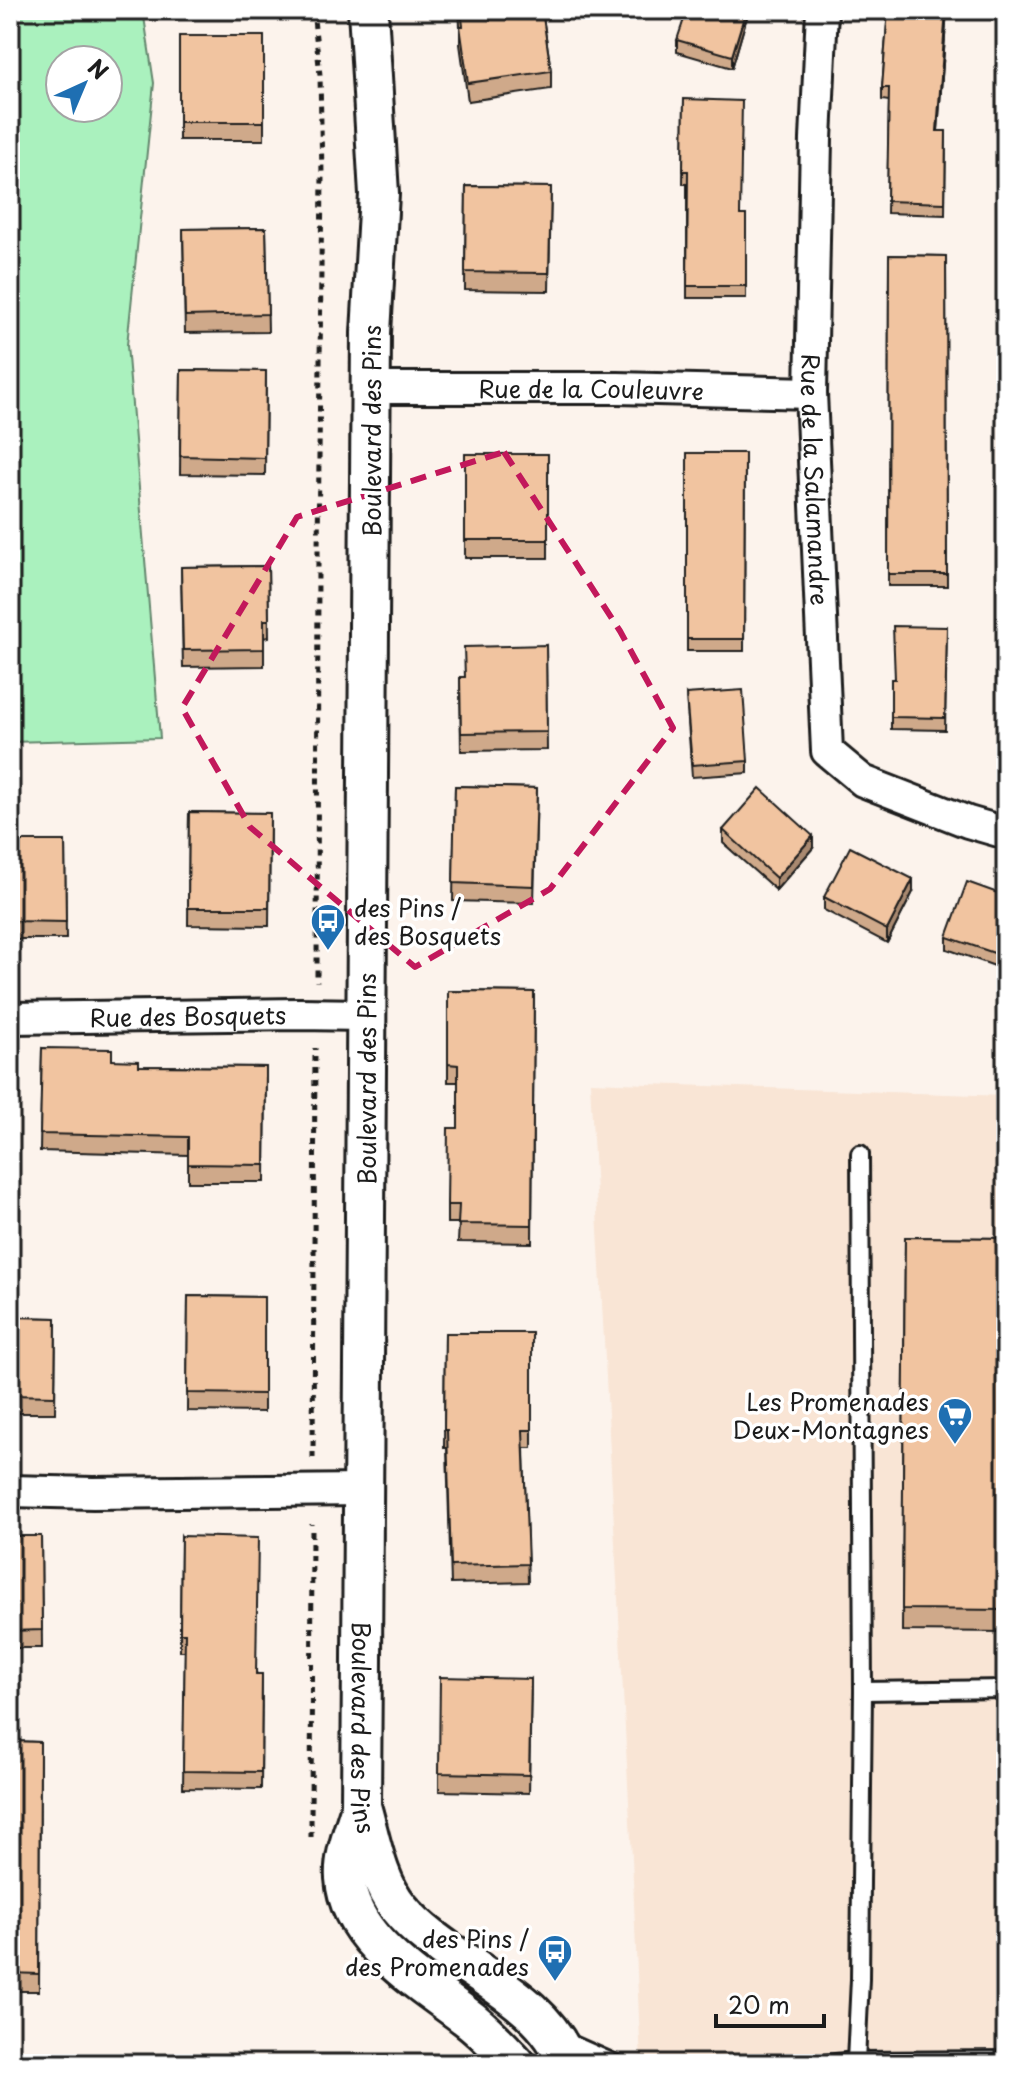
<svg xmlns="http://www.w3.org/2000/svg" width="1016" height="2074" font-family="'Playpen Sans',sans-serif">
<rect width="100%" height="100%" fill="#fcf3ec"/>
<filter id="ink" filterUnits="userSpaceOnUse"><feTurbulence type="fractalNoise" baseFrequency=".0125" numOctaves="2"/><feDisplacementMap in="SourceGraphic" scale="16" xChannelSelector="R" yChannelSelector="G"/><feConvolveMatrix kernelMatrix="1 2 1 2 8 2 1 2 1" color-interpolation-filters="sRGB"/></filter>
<g filter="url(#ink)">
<polygon fill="#f9e5d5" points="590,1082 1006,1096 1006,2064 641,2064 632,1858"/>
<path fill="#aaf1be" stroke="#63866d" stroke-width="2" fill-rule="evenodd" d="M10 10H143L154 83 127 345 160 738 10 742ZM60 60H108V108H60Z"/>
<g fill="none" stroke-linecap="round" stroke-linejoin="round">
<defs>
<g id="service">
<polyline points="863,1691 1006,1689"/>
<polyline points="562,2040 616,2064"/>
<polyline points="856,2061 860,1979 863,1691 860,1154"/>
<polyline points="825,2064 856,2061 1006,2060"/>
</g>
<g id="minor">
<path id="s1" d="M822 10 816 139 811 393 827 751 863 781 968 822 1006 833"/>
<path id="s2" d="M371 388H618L811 393"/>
<path id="s3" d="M10 1018 299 1014 365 1015"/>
<polyline points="10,1491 93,1493 364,1490"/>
</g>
<g id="tertiary">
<path id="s4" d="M368 10 379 194 371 333 361 1806C371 1840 377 1881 399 1908 444 1964 545 1994 567 2064"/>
<path d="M361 1806C355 1829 343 1855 345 1878 349 1943 427 1985 472 2021 488 2034 502 2049 516 2064"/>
</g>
</defs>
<use href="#service" stroke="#1c1c1c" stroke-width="22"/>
<use href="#minor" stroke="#1c1c1c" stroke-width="36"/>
<use href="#tertiary" stroke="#1c1c1c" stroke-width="44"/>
<g stroke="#1c1c1c" stroke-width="5" stroke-dasharray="6 6" stroke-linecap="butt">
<polyline points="313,10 320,75 322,174 318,552 317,982"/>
<polyline points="313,1458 315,1048"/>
<polyline points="311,1837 312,1524"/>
</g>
<use href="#service" stroke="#fff" stroke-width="16"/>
<use href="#minor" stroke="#fff" stroke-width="30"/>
<use href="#tertiary" stroke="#fff" stroke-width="38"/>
</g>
<g fill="#cfa98a" stroke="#1c1c1c" stroke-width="2">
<polygon points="459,10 542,10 551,71 551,89 468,101 460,44 460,26"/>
<polygon points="749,10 732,68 677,52 677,40"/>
<polygon points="888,10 947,10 938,131 946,131 945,215 887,213 889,101 882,100 882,88"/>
<rect x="179" y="36" width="85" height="104"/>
<polygon points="684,99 740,215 746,215 746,298 687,298 687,184 683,184"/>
<polygon points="466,186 551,187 549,291 465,290"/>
<polygon points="266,228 268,332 185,333 183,229"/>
<polygon points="889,255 946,256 947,586 888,586"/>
<polygon points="181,370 266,371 265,475 180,474"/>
<polygon points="687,453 745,453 744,651 687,651"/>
<rect x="465" y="454" width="83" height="104"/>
<polygon points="268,566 269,637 264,638 264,666 183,667 181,567"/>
<polygon points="947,627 945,730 891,729 891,679 894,679"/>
<polygon points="546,645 547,750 461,751 460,677 464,677"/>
<polygon points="686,694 748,761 748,773 692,777"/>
<polygon points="455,786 537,788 534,903 453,901"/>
<polygon points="189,812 270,813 269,926 188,925"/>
<polygon points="723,830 813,848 776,890 723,843"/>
<polygon points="10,841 65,841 66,939 10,939"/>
<polygon points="913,892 887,943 824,910 824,897"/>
<polygon points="1006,896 1006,970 947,949 947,937"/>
<polygon points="448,991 534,992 532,1243 458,1242 459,1223 447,1223 447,1205 458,1128 458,1082 448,1082"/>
<polygon points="42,1048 112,1060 139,1066 266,1067 265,1182 188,1182 188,1155 40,1151"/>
<polygon points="905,1237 1006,1238 1006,1632 902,1631"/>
<polygon points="188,1296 264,1297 264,1412 187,1411"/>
<polygon points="10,1317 56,1318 55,1413 10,1413"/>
<polygon points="445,1333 532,1333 532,1448 524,1448 528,1582 451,1584 447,1448 444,1448"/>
<polygon points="10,1536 41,1536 42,1648 10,1648"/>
<polygon points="181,1536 257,1674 262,1674 261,1789 183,1788 185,1651 180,1651"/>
<polygon points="531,1679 529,1793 439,1791 439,1773"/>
<polygon points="10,1741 40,1742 39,1991 10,1991"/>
</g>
<g fill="#a98970" stroke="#1c1c1c" stroke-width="2">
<polygon points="746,10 749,10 732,68 732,56"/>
<polygon points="946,10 947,10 937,143 937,131"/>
<polygon points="813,836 813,848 776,890 776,878"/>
<polygon points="913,879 913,892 887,943 887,930"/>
</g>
<g fill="#f1c4a0" stroke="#1c1c1c" stroke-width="2">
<polygon points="461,10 542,10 551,71 468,83 460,26 463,26"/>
<polygon points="687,10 746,10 732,56 677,40"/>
<polygon points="888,10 946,10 937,131 946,131 945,203 887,201 889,88 882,88"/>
<rect x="179" y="36" width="85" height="86"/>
<polygon points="684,99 742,101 740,215 746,215 746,286 687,286 688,171 683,171"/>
<polygon points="466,186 551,187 549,273 465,272"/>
<polygon points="266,228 268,314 185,316 183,229"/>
<polygon points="889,255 946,256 947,574 888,574"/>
<polygon points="181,370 266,371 265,458 180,456"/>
<polygon points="687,453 745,453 744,639 687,639"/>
<rect x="465" y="454" width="83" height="86"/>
<polygon points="268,566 269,620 264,620 264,649 183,650 181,567"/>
<polygon points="893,626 947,627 945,718 891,717 891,679 895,679"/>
<polygon points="546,645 547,732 461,733 460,677 465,677 464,647"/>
<polygon points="743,690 748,761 692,765 686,694"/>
<polygon points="455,786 537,788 534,886 453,883"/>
<polygon points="760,788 813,836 776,878 723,830"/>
<polygon points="189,812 270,813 269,908 188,908"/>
<polygon points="10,841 65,841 66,922 10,921"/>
<polygon points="850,847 913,879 887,930 824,897"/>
<polygon points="967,882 1006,896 1006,957 947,937"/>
<polygon points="448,991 534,992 532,1225 458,1224 459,1205 447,1205 448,1128 458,1128 458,1065 448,1064"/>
<polygon points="42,1048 112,1049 112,1060 139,1061 139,1066 266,1067 265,1165 188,1164 188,1137 40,1134"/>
<polygon points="905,1237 1006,1238 1006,1610 902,1609"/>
<polygon points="188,1296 264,1297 264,1394 187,1393"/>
<polygon points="10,1317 56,1318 55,1396 10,1395"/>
<polygon points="445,1333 532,1333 532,1430 523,1430 528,1564 451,1566 447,1430 444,1430"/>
<polygon points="10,1536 41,1536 42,1630 10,1631"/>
<polygon points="181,1536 258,1538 256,1674 262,1674 261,1772 183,1771 185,1633 180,1633"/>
<polygon points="440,1677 531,1679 529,1775 439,1773"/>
<polygon points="10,1741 40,1742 39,1974 10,1973"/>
<polygon points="35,2062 35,2064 10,2064 10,2063"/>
</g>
</g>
<path fill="none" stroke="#c2185b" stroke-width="6" stroke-dasharray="16 10" stroke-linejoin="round" d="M504 452 620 631 673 728 550 889 415 967 250 827 182 708 297 517Z"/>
<defs>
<symbol id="bus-pin" viewBox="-11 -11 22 30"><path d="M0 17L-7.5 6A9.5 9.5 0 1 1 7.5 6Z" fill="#1f6fb2" stroke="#fff"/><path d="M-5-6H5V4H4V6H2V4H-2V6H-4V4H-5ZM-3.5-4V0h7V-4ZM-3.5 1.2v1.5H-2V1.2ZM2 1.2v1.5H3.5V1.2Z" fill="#fff"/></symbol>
<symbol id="supermarket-pin" viewBox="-11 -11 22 30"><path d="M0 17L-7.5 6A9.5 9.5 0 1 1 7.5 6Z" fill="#1f6fb2" stroke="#fff"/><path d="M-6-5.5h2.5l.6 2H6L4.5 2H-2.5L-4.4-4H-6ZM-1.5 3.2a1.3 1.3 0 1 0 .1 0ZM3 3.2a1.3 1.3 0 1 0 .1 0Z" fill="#fff"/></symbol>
</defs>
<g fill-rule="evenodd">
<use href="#bus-pin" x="308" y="901" width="40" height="54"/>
<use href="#supermarket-pin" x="935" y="1395" width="40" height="54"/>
<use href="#bus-pin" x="535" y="1932" width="40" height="54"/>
</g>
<g text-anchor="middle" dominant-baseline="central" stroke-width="7" stroke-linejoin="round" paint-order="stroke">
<g font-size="24" fill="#1c1c1c" stroke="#fff">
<text stroke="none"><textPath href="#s2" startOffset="220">Rue de la Couleuvre</textPath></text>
<text transform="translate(371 431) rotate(-90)">Boulevard des Pins</text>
<text stroke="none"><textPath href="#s1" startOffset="470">Rue de la Salamandre</textPath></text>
<text stroke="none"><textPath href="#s3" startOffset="178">Rue des Bosquets</textPath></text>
<text transform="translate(366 1079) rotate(-90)">Boulevard des Pins</text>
<text stroke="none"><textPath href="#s4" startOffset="1718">Boulevard des Pins</textPath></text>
</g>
<g font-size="24" fill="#1c1c1c" stroke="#fff" text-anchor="end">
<text x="354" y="907" text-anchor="start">des Pins /<tspan x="354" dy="28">des Bosquets</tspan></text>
<text x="929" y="1401">Les Promenades<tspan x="929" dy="28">Deux-Montagnes</tspan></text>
<text x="529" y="1938">des Pins /<tspan x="529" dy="28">des Promenades</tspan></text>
</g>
</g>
<rect width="1016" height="2074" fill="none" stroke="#fff" stroke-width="40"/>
<rect x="20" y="20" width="976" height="2034" fill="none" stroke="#1c1c1c" stroke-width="3" filter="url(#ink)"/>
<g transform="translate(84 84) rotate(44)"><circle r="38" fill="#ffffff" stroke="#a4a4a4" stroke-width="2"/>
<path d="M0-6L14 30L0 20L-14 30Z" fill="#1f6fb2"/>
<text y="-12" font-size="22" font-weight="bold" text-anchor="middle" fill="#1c1c1c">N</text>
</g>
<path d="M716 2014v12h108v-12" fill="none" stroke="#1c1c1c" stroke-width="4"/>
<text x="728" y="2014" font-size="24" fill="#1c1c1c" stroke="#ffffff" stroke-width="6" paint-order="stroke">20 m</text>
</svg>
